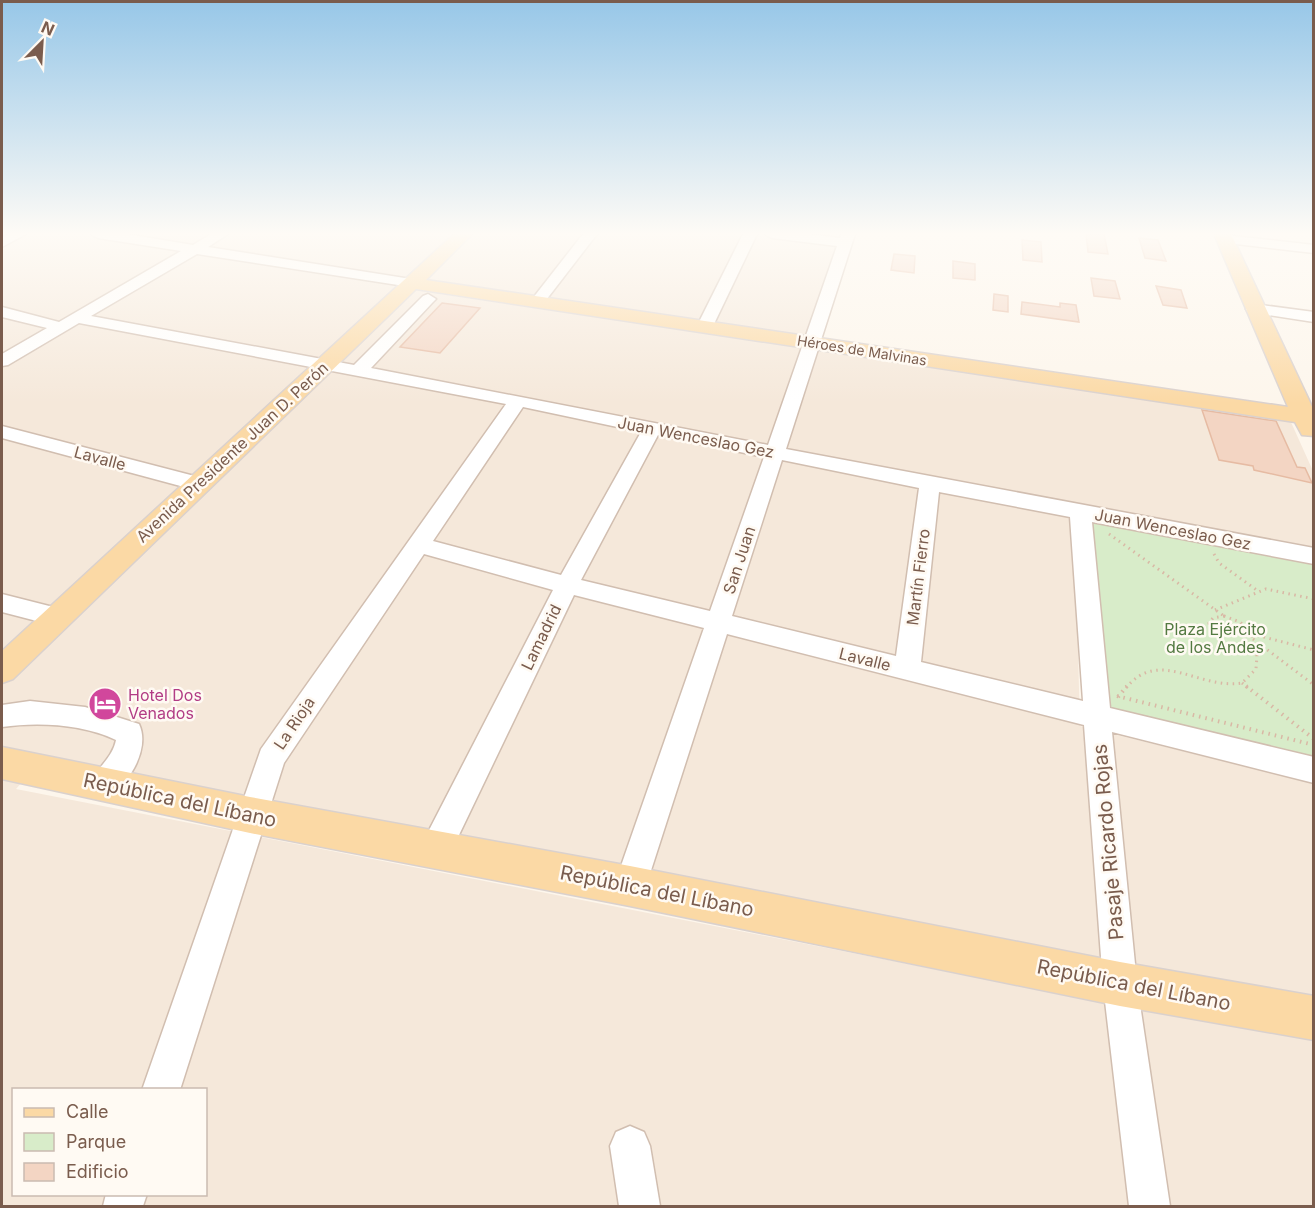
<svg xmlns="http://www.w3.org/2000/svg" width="1315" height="1208" font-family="Inter,sans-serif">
<rect width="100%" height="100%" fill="#fdf6ec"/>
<path fill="#f5e8da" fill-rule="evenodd" d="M2 234H842L807 333 797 337 447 286 440 294 1290 420 1313 471V551L1074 503 1080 726 1313 783V1008L40 761 16 789 1158 1013 1313 1040V1206H2ZM14 1090H206V1194H14Z"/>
<polygon fill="#d8ecc9" points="1089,520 1313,560 1313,761 1115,711 1110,707"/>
<g fill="#f3d5c3" stroke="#e6bba3" stroke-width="1.5">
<polygon points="1086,234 1104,234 1108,254 1088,252"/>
<polygon points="1139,238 1158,240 1166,261 1145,258"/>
<polygon points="1022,240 1041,242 1042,262 1023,260"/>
<polygon points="894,254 915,256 914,273 891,270"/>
<polygon points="953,261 975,264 975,280 953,278"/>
<polygon points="1091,278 1115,281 1120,299 1094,296"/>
<polygon points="1156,286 1181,290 1187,308 1163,305"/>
<polygon points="994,294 1008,296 1008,312 993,310"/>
<polygon points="1022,302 1060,307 1060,303 1076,305 1079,322 1021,314"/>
<polygon points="442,303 480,308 440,353 400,347"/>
<polygon points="1202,410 1276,421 1297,467 1305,468 1312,483 1254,470 1253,466 1219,460"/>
</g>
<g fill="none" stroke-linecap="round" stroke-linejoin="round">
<defs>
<g id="minor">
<polygon points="8,234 26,234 2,247 2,238"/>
<path d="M91 234H126L193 245 211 234H228L208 247 411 279 418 283 411 287 197 254 91 316 354 365 423 296 428 294 436 299 433 302 371 368 768 445 837 246 772 238 765 234H808L840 238 841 234H855L786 449 1314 548V564L1092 522 1110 708 1314 757V783L1112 732 1137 984 1170 1206H1129L1103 984 1084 725 727 634 646 886 641 897 630 902 619 897 614 886 704 628 574 595 447 860 436 864 425 860 421 849 425 838 553 590 424 554 284 763 180 1090H142L261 749 506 404 79 323 8 365 2 366V354L47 328 2 317V307L59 322 181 251 98 238ZM523 407 641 432 561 575 433 541ZM658 435 764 457 710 611 581 580ZM782 460 919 488 896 656 732 616ZM939 492 1070 517 1083 701 921 662Z"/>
<polygon points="583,234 597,234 543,304 533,304 530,301 533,298"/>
<polygon points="743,234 757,234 713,326 705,331 699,329 697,326"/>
<polygon points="1224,235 1314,245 1314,253 1219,242 1217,239"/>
<polygon points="1254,304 1314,312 1314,322 1248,312 1246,309"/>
<polygon points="2,426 206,479 209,484 206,489 199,491 2,438"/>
<polygon points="2,594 65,610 68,617 65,624 56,626 2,612"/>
<path d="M30 701 85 707 139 724C151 749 128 788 104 797L94 793 89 784C97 768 113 757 116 740 82 724 38 722 2 727V705Z"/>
<polygon points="630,1126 644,1132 650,1146 660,1206 619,1206 610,1146 616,1132"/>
<polygon points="106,1194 147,1194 143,1206 103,1206"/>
</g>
<g id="major">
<polygon points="454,234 472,234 426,280 1288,407 1214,234 1231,234 1314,411 1314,436 1302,435 1295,422 416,289 13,679 2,683 2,651"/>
<polygon points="2,747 250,797 630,866 1120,962 1314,996 1314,1040 1120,1006 630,906 250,833 2,779"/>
</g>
</defs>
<use href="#minor" stroke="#d1beb0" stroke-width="3"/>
<use href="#major" stroke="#dad1cd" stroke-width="3"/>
<g stroke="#d9b8a5" stroke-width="3" stroke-dasharray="1.5 4.5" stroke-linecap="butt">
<polyline points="1109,534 1224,616"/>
<polyline points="1214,554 1219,563 1258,591"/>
<polyline points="1215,610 1266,589 1314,599"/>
<path d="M1224 616 1240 622 1252 634V643C1234 651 1214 643 1209 623L1213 618Z"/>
<polyline points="1252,634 1314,650"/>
<polyline points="1253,639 1314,685"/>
<polyline points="1242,683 1248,688"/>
<path d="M1126 688C1159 647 1199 690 1242 683L1256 669 1257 656 1252 643"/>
</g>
<g stroke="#d9b8a5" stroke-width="4" stroke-dasharray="1.5 5" stroke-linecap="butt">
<polyline points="1246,686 1314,739"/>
<polyline points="1117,696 1314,745"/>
<polyline points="1118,697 1127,686"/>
</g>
<use href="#minor" fill="#fff" fill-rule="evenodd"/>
<use href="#major" fill="#fbd9a5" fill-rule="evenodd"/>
</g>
<linearGradient id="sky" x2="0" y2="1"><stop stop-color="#97c7e8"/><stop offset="0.58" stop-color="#fefbf6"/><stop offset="1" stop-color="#fefbf6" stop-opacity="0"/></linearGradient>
<rect width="1315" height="403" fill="url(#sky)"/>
<defs>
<symbol id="hotel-disc" viewBox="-11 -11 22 22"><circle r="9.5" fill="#d1479c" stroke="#fffaf3"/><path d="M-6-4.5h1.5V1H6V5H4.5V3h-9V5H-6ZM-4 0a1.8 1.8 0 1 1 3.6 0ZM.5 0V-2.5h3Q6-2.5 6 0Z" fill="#fff"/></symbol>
</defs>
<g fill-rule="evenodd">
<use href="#hotel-disc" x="86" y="685" width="38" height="38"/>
</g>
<g text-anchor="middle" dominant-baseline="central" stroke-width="5" stroke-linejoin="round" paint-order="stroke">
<g font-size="14" fill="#7a5c4d" stroke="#fffaf3">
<text transform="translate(862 350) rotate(9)">Héroes de Malvinas</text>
</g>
<g font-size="16" fill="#7a5c4d" stroke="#fffaf3">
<text transform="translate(696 437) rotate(11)">Juan Wenceslao Gez</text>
<text transform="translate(232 452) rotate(-43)">Avenida Presidente Juan D. Perón</text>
<text transform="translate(100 458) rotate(15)">Lavalle</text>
<text transform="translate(1173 529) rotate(11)">Juan Wenceslao Gez</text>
<text transform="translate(739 560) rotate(-72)">San Juan</text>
<text transform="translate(918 577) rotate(-83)">Martín Fierro</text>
<text transform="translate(541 637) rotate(-64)">Lamadrid</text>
<text transform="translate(865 659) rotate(14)">Lavalle</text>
<text transform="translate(294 723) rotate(-56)">La Rioja</text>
</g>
<g font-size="16" fill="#537a41" stroke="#fffaf3">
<text x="1215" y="629">Plaza Ejército<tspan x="1215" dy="18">de los Andes</tspan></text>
</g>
<g font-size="16" fill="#b23c85" stroke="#fffaf3" text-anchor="start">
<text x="128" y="695">Hotel Dos<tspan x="128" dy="18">Venados</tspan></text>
</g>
<g font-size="20" fill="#7a5c4d" stroke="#fffaf3">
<text transform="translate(180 800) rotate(12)">República del Líbano</text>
<text transform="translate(1108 842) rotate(-95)">Pasaje Ricardo Rojas</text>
<text transform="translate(657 891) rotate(11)">República del Líbano</text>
<text transform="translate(1134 985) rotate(11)">República del Líbano</text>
</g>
</g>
<rect width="1315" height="1208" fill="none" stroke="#7a5c4d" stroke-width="6"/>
<rect x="12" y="1088" width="195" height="108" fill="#fffaf3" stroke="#cabbb1" stroke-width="1.5"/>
<rect x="24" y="1108" width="30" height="9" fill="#fbd9a5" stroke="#cabbb1" stroke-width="1.5"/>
<text x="66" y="1118" font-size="18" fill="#7a5c4d">Calle</text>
<rect x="24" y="1133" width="30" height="18" fill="#d8ecc9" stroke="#cabbb1" stroke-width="1.5"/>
<text x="66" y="1148" font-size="18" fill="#7a5c4d">Parque</text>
<rect x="24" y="1163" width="30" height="18" fill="#f3d5c3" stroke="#cabbb1" stroke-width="1.5"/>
<text x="66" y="1178" font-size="18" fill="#7a5c4d">Edificio</text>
<g transform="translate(42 42) rotate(24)" stroke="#fffaf3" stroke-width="4.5" paint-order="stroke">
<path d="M0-4.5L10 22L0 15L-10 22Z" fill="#7a5c4d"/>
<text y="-9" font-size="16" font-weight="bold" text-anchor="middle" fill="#7a5c4d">N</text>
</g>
</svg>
